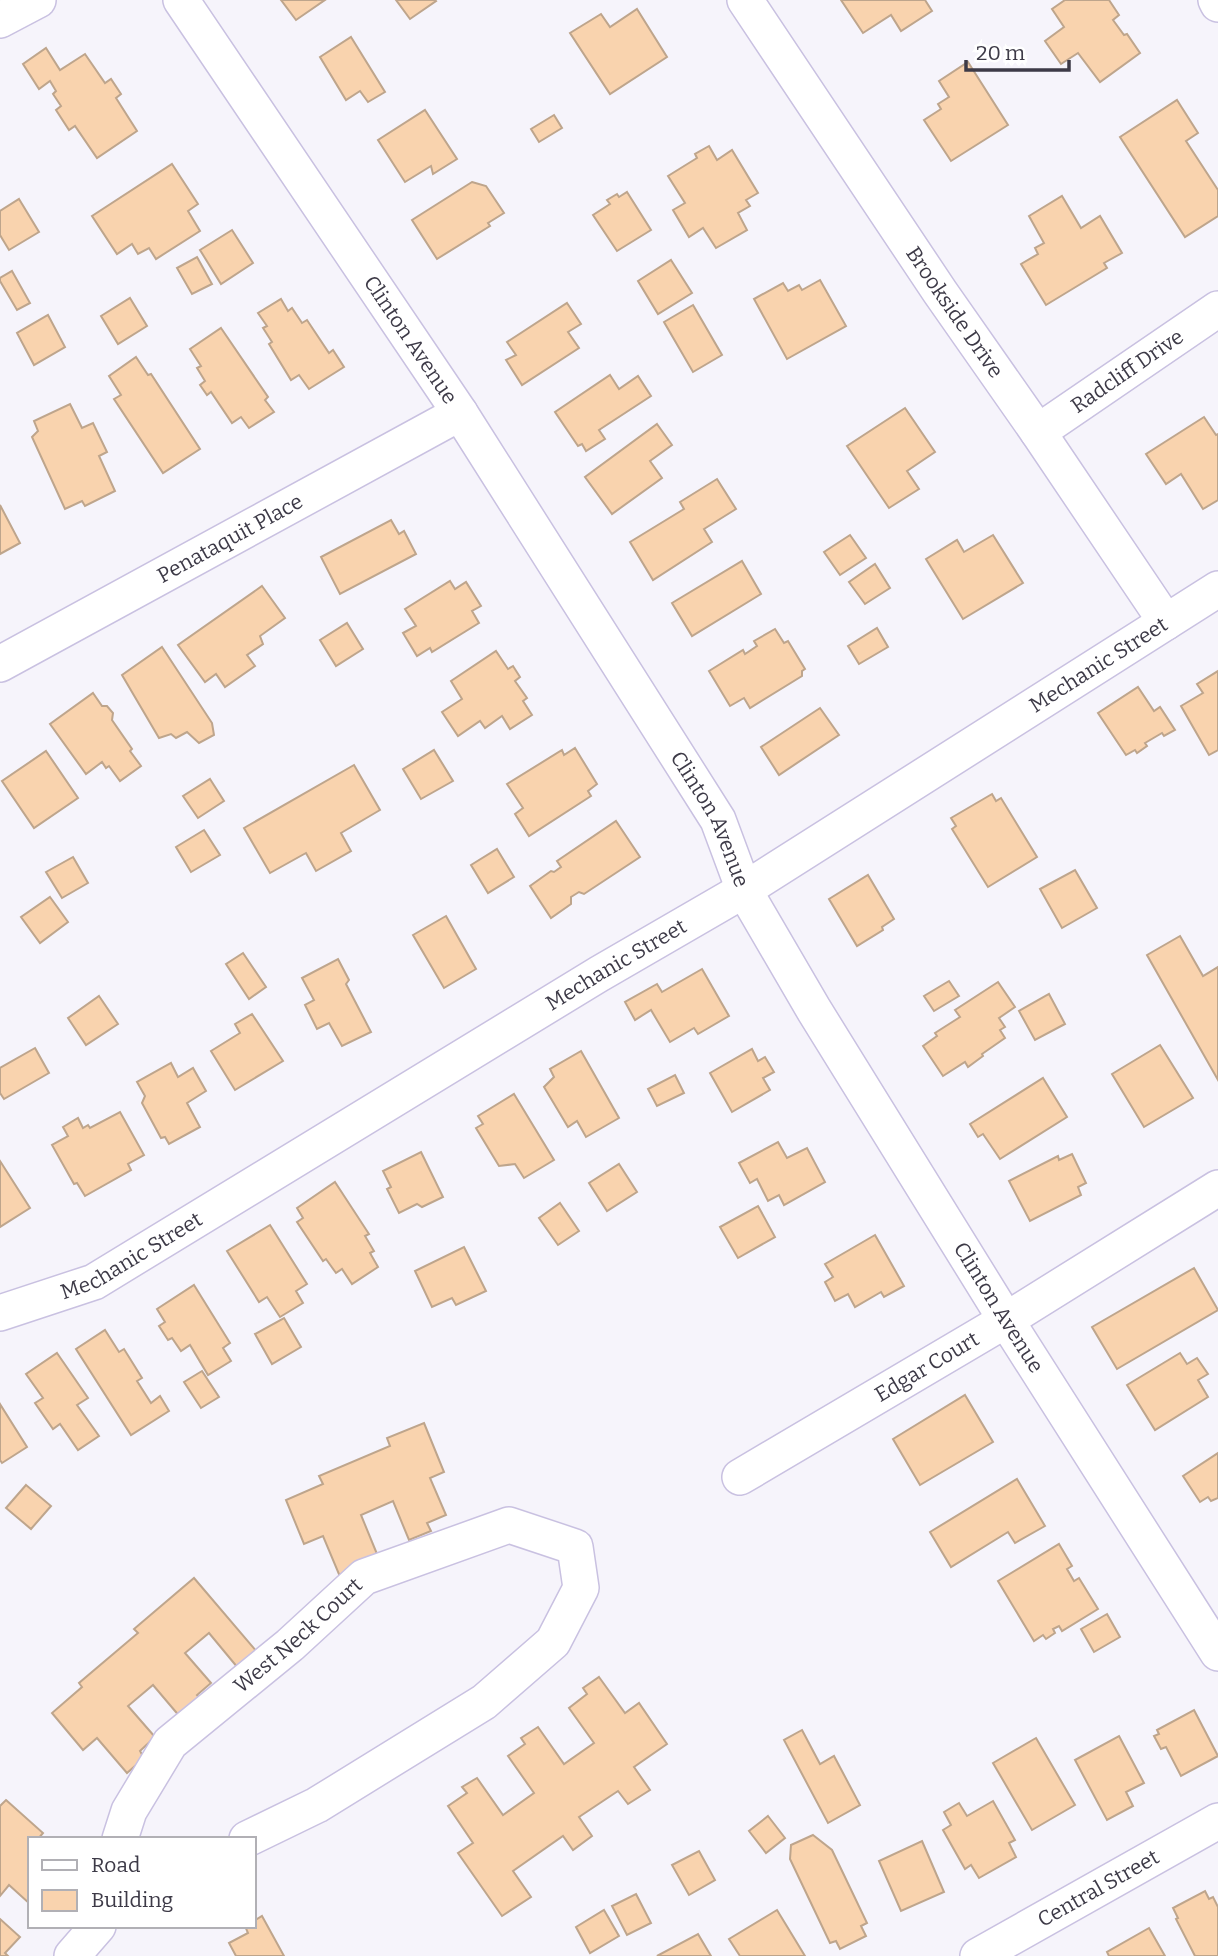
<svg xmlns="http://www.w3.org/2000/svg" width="1218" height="1956" font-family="Bitter,serif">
<rect width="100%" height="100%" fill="#f6f4fb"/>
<g fill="#f9d3ae" stroke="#bea58c" stroke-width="2">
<polygon points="281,0 325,0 296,20"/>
<polygon points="396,0 435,0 436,1 410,19"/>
<polygon points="841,0 925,0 932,11 901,31 891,15 863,33"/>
<polygon points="1065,0 1109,0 1119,15 1113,20 1124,35 1127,34 1140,53 1100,82 1078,53 1061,64 1045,41 1064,27 1052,9"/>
<polygon points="637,9 667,57 610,94 570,33 601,14 610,27"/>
<polygon points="351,37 385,92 368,102 360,91 346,100 320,57"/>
<polygon points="46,48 60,70 85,54 105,83 111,79 121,94 116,98 137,131 97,158 75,126 69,130 56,110 61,106 53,94 56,91 50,81 39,89 23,64"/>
<polygon points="968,62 1008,125 951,161 924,120 941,109 938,104 949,97 939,81"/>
<polygon points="1177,100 1198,133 1186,141 1218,190 1218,216 1185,237 1120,137"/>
<polygon points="425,110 457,159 433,174 431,166 405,182 378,140"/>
<polygon points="554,115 562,128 539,142 531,129"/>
<polygon points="709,146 717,160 732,150 758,193 746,200 750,206 738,213 747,230 716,248 703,228 689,237 673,210 685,203 668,176 697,158 695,154"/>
<polygon points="172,164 198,204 188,211 200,231 156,259 149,248 138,254 132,244 117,254 92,216"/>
<polygon points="472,182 486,186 504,213 488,223 490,226 437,259 412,220"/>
<polygon points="627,192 651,230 617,251 593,215 610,204 607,200 617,194 619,197"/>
<polygon points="1062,196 1081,228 1100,216 1122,253 1104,263 1107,268 1046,305 1021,264 1038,254 1035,248 1044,243 1029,216"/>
<polygon points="19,199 39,232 9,250 0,235 0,211"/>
<polygon points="232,230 253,263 221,284 200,250"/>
<polygon points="197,257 212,284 192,294 177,268"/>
<polygon points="671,260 692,293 658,314 638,281"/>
<polygon points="12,271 30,303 17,310 0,281 0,278"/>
<polygon points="820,280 846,326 787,359 754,299 783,283 788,291 799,285 802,290"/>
<polygon points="130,298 147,326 118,344 101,316"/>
<polygon points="281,299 288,311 292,308 302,323 307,320 329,353 333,350 344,367 309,389 299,375 291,380 269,344 272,342 263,328 267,326 258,313"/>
<polygon points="567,303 581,324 568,332 579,348 522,385 506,360 516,355 507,342"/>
<polygon points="693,305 722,355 693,372 664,322"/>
<polygon points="48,315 65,347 34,365 17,333"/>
<polygon points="221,328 268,397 265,400 274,412 249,428 241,417 232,423 211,392 207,395 200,385 205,381 197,368 201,366 190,349"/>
<polygon points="136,357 148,375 151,374 200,449 163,473 114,399 121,395 109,376"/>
<polygon points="610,375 619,389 638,376 651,396 599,430 605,439 586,451 582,444 578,446 555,412"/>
<polygon points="70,404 82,428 93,423 107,452 99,456 115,491 85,506 82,501 65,509 32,437 38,431 34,421"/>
<polygon points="905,408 935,452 907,471 919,489 889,508 847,446"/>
<polygon points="1204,417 1216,435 1218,434 1218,500 1203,509 1181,474 1166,484 1146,454"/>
<polygon points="657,424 672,445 650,461 662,478 612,514 585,477"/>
<polygon points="717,479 736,509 704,529 712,542 653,580 630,542 684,509 680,502"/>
<polygon points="0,505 20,543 0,554"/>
<polygon points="391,520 399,534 404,531 416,554 340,594 321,557"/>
<polygon points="850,535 866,558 840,575 824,552"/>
<polygon points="993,535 1023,583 963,619 926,559 957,540 964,552"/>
<polygon points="742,561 761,594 692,636 672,603"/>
<polygon points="875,564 890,588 865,604 849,582"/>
<polygon points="450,581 455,589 466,582 481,606 472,611 479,623 432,652 430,648 417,656 403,633 416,626 405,609"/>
<polygon points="262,586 285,618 260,636 263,644 247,655 255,666 225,687 216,674 205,682 178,645"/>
<polygon points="347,623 363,649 336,666 320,640"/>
<polygon points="877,628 888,647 859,664 848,646"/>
<polygon points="775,629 784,643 788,641 805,669 802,671 802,676 750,708 744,698 730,706 709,671 743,650 745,654 757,646 754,641"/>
<polygon points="162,647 212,723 214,735 199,743 187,732 176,738 171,734 159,738 122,675"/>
<polygon points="496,651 508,669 513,666 520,677 515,681 527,698 523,701 532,715 510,729 502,716 485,728 480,721 458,736 442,712 462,699 451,681"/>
<polygon points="1218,671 1218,750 1209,755 1181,706 1203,693 1197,684"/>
<polygon points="1138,687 1154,711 1160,707 1175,730 1164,736 1162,733 1145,743 1147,746 1137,753 1135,750 1126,755 1098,713"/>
<polygon points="93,693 102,706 107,706 113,713 112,720 132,749 130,751 141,766 120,781 109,766 106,768 102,762 86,774 50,724"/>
<polygon points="820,708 839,735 779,775 761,747"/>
<polygon points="575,748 597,784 588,791 591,796 529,836 515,814 523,808 507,784 562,750 564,755"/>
<polygon points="434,750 453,781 421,799 403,769"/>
<polygon points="46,751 78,798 34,828 2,781"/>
<polygon points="354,765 380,810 341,833 351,851 316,871 306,853 270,873 244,828"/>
<polygon points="210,779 224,801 198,818 183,796"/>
<polygon points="992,794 996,801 1001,798 1037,857 988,887 952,829 956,826 951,818"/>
<polygon points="616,821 640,857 584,894 579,892 571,897 571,904 551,918 530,886 551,871 554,872 561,867 557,861"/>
<polygon points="204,830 220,855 191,872 176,847"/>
<polygon points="497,849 514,877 488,893 471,865"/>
<polygon points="73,857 88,883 62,898 46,872"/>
<polygon points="1075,870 1097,908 1062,928 1040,889"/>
<polygon points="868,875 894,919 882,927 883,930 857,946 829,899"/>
<polygon points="50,897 68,922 40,943 21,917"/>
<polygon points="446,916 476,969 444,988 413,935"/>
<polygon points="1180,936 1203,976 1218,967 1218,1080 1147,955"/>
<polygon points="243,953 266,987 249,999 226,964"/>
<polygon points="338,959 349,980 346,984 371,1032 342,1046 329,1023 317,1029 305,1005 314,1000 302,978"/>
<polygon points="702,969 729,1016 698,1034 694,1028 670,1042 651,1010 635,1020 625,1002 657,984 662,992"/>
<polygon points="949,981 959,996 934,1011 924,996"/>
<polygon points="998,982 1015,1007 999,1018 1005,1027 1000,1030 1005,1038 982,1054 983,1056 968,1067 965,1062 943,1076 923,1046 937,1036 935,1033 960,1017 955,1010"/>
<polygon points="1049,994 1065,1024 1035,1040 1019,1011"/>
<polygon points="99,996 118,1024 86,1045 68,1018"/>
<polygon points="252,1014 283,1061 235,1090 211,1051 240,1033 235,1024"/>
<polygon points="1160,1045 1193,1098 1144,1127 1112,1074"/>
<polygon points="35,1048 49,1073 4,1099 0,1093 0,1068"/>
<polygon points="752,1049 758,1061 765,1057 774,1072 763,1078 770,1090 732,1112 710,1073"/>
<polygon points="581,1051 619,1118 586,1137 577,1121 568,1127 544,1087 554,1077 550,1069"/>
<polygon points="171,1063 178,1077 193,1068 206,1091 187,1103 200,1127 169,1144 165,1137 161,1138 142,1103 145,1096 137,1082"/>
<polygon points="675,1075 684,1093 657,1106 648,1089"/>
<polygon points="1043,1078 1067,1117 1000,1159 983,1134 978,1137 970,1124"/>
<polygon points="514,1094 554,1160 524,1178 515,1164 499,1166 476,1128 483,1124 478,1116"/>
<polygon points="120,1112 144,1155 128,1164 131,1170 85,1196 77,1183 74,1184 52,1145 68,1136 63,1127 78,1118 83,1128 88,1125 90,1128"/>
<polygon points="778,1142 787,1158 807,1148 825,1182 784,1205 779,1195 768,1201 757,1179 750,1183 739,1163"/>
<polygon points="421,1152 443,1197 422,1207 417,1204 399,1213 387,1189 391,1187 383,1171"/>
<polygon points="1072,1154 1086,1183 1078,1187 1081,1195 1030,1221 1009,1181 1058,1156 1059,1160"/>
<polygon points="0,1161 30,1208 0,1227"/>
<polygon points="619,1164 637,1192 607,1211 589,1183"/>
<polygon points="335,1182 369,1234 365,1236 374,1251 370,1253 378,1267 352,1284 342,1269 336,1273 326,1259 323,1261 297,1222 303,1218 297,1208"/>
<polygon points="560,1203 579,1231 558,1245 539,1218"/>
<polygon points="758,1206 775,1237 738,1258 720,1227"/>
<polygon points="270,1225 307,1284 296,1291 303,1303 280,1317 267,1297 259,1302 227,1251"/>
<polygon points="875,1235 904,1286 884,1297 881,1292 855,1307 848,1294 835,1301 825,1282 833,1277 825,1264"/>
<polygon points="464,1247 486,1291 456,1305 452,1298 432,1307 415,1271"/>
<polygon points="1194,1268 1218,1310 1117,1369 1092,1327"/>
<polygon points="194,1285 230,1343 223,1348 231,1361 208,1375 190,1345 181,1351 172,1338 168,1340 159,1326 165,1322 157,1309"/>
<polygon points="284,1318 301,1347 272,1364 255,1334"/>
<polygon points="105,1330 119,1352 124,1349 142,1378 137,1381 151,1403 160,1396 169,1411 131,1435 76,1349"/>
<polygon points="57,1353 88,1398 77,1405 99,1436 78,1450 60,1424 53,1429 35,1403 43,1398 26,1374"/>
<polygon points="1180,1353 1187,1364 1197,1358 1208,1374 1198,1380 1208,1397 1155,1430 1127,1385"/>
<polygon points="202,1371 219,1397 201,1408 184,1382"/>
<polygon points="965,1395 993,1442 920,1485 893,1439"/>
<polygon points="0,1404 27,1447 2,1463 0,1460"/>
<polygon points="424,1423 444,1472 430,1478 446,1515 427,1523 431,1531 409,1540 393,1501 361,1515 377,1554 341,1579 323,1536 304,1544 286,1500 323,1484 319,1476 390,1446 387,1438"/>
<polygon points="1218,1453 1218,1498 1211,1501 1208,1497 1200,1502 1183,1476"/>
<polygon points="1017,1479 1045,1526 1015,1543 1008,1532 951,1567 930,1532"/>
<polygon points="26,1485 51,1506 31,1529 6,1508"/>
<polygon points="1059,1544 1072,1566 1067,1569 1074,1581 1079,1578 1098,1609 1062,1631 1059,1626 1053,1629 1055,1633 1046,1639 1043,1635 1034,1641 998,1581"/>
<polygon points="194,1578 257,1652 238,1668 209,1633 185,1653 211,1683 197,1695 202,1701 181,1718 153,1685 128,1706 155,1737 140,1751 144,1758 127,1773 97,1738 83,1750 52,1713 82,1687 79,1683 138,1633 134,1629"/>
<polygon points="1107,1614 1120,1637 1094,1652 1081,1629"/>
<polygon points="599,1677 625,1713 639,1703 667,1744 634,1767 650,1790 628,1804 618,1791 579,1817 592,1836 573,1850 563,1836 513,1871 531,1897 502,1916 458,1853 473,1843 448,1806 467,1793 462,1787 477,1778 503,1815 534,1793 508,1756 525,1744 521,1738 538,1727 564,1764 594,1743 569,1708 587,1694 583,1688"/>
<polygon points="1194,1710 1218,1756 1181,1776 1166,1747 1161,1749 1154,1736 1159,1734 1157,1730"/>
<polygon points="802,1730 820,1764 834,1756 860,1805 828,1823 784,1740"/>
<polygon points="1119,1736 1144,1783 1126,1792 1133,1806 1107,1820 1075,1760"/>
<polygon points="1036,1738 1075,1805 1032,1830 993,1763"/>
<polygon points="6,1800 43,1833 38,1839 30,1839 30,1904 9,1885 0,1896 0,1806"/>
<polygon points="993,1801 1015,1840 1009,1843 1016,1857 979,1878 971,1865 965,1869 943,1830 951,1825 944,1812 959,1803 967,1816"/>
<polygon points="768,1816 785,1838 766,1853 749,1831"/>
<polygon points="813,1835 832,1850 867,1923 861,1926 866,1936 840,1949 836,1941 830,1943 790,1859 791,1845"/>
<polygon points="922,1841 944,1892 901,1911 879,1861"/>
<polygon points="699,1851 715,1880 689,1895 672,1865"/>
<polygon points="1205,1891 1209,1899 1213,1897 1218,1907 1218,1956 1195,1956 1176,1919 1178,1918 1173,1908"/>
<polygon points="636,1894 651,1923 627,1935 612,1906"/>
<polygon points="604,1910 619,1936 590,1953 576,1927"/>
<polygon points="777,1910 805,1956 740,1956 729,1939"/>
<polygon points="262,1916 284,1956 236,1956 229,1943 248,1933 245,1926 254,1926 254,1921"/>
<polygon points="0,1919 20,1937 5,1953 8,1956 0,1956"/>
<polygon points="1149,1928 1165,1956 1109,1956 1107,1952"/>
<polygon points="698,1934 711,1956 657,1956"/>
</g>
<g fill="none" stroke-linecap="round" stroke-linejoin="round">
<defs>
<g id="street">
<path id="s1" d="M181 0 460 413 718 820 744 890 814 1010 1006 1320 1218 1653"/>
<path id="s2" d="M745 0 940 292 1038 432 1166 622"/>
<polyline points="1216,0 1218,4"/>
<polyline points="0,20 38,0"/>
<path id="s3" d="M1038 432 1218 309"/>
<path id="s4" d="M0 664 460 413"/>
<path id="s5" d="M0 1313 94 1282 599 974 744 890 1218 589"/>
<path id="s6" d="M740 1477 1006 1320 1218 1188"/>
<path id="s7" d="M120 1839 129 1811 170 1743 290 1645 364 1577 509 1525 575 1547 581 1588 553 1642 484 1702 317 1805 247 1839"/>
<polyline points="72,1956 98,1926"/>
<path id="s8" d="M978 1956 1218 1821"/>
</g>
</defs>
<use href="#street" stroke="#c9c1e1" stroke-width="38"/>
<use href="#street" stroke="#fff" stroke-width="35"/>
</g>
<g text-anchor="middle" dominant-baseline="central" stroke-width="7" stroke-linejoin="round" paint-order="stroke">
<g font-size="21" fill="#3d3a47" stroke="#fff">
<text stroke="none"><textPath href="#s2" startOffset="376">Brookside Drive</textPath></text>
<text stroke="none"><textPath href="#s1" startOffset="410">Clinton Avenue</textPath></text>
<text stroke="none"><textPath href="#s3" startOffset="108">Radcliff Drive</textPath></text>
<text stroke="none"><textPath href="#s4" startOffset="262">Penataquit Place</textPath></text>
<text stroke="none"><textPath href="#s5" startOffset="1278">Mechanic Street</textPath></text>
<text stroke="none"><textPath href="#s1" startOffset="976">Clinton Avenue</textPath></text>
<text stroke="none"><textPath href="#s5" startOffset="710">Mechanic Street</textPath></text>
<text stroke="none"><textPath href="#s5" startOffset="144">Mechanic Street</textPath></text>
<text stroke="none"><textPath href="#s1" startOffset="1544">Clinton Avenue</textPath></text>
<text stroke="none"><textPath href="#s6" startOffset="217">Edgar Court</textPath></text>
<text stroke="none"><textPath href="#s7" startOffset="276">West Neck Court</textPath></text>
<text stroke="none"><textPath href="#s8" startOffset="138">Central Street</textPath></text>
</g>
</g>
<rect x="28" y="1837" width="228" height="91" fill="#ffffff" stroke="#b1b0b5" stroke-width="2"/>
<rect x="42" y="1860" width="35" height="10" fill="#ffffff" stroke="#b1b0b5" stroke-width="2"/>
<text x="91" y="1872" font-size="21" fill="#3d3a47">Road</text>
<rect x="42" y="1890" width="35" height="21" fill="#f9d3ae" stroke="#b1b0b5" stroke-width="2"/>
<text x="91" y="1907" font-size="21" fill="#3d3a47">Building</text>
<path d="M966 60v10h103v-10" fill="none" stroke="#3d3a47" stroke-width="3.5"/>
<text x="976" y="60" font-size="21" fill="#3d3a47" stroke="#ffffff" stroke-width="5" paint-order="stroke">20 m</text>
</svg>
